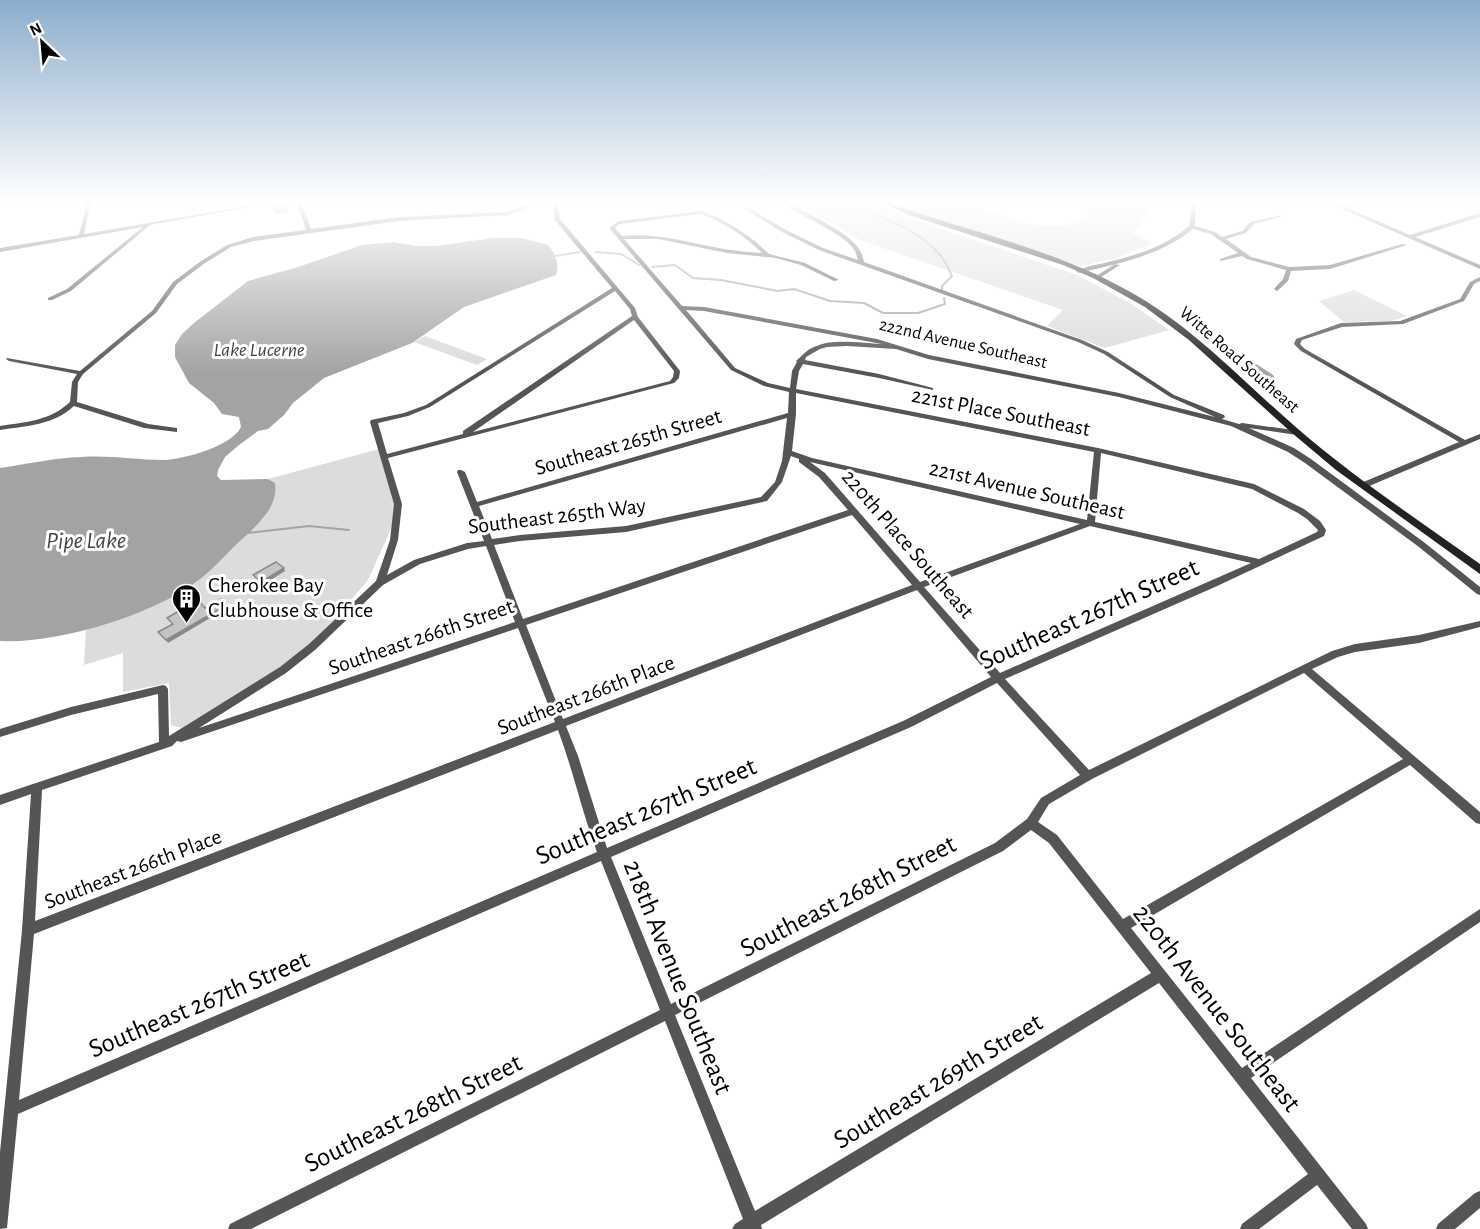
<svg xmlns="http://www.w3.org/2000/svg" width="1480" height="1229" font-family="'Alegreya Sans',sans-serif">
<rect width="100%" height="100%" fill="#fff"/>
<g fill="#dcdcdc">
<polygon points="795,202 870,202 935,227 1077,275 1130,303 1169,330 1105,348 1047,326 1063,310 860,240"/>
<path d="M886 202C907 202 945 198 964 202 972 203 979 208 986 210 1016 221 1077 244 1094 202H1152L1148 214 1133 233 1152 244 1113 259 1080 266Z"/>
<polygon points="1354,290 1407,316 1391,321 1344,322 1319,301"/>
<polygon points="425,336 487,359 477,365 414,342"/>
<polygon points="379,449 396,504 394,522 368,580 318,639 275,671 181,728 171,725 169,683 123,692 123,653 84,665 86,630 146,610 196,583 264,518 275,483 268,479"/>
</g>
<g fill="#a3a3a3">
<path d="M493 238H521L548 245C555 252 560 266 556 275L464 307 412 343 324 378 293 403 284 415 268 429 258 431 239 445 225 457 218 470 217 476 221 480 268 479 275 483C279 508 255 527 239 542 225 555 211 572 195 583 149 616 57 644 0 641V468C27 464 54 458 82 457 109 455 136 460 164 460 185 459 232 446 241 427L239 417 222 414 214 403 189 383 175 357V345L182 334 194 323 248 281 298 267 362 245 394 242 416 246H436Z"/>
<polygon points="1247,358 1273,375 1275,378 1264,382 1239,360"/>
</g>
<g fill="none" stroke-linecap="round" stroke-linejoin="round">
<g stroke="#a3a3a3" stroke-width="2">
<path d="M845 202C877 216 922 229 943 259 947 264 949 270 952 276L942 286V289"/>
<polyline points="595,252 621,254 639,265"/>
<polyline points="555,256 580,252"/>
<polyline points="652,267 675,265 693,278 721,280 778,291 794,289 830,301 864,303 883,313 918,313 945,304 944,298"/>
<polyline points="248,533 309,526 349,530"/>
</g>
<g fill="#555" fill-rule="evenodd">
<polygon points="87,202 91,202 84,234 270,202 278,202 150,225 71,291 52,300 48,300 48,298 67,289 143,227 0,252 0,248 79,235"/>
<path d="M297 202H301L311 229 399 217 507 212 536 202H542L508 215 399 221 254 241 231 247 205 263 177 284 156 313 83 374 78 382 77 402 148 424 177 428V432L144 428 74 406C54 425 26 426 0 430V426C25 422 50 421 70 402L72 382 77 374 9 361 6 359 7 358 80 371 152 311 173 282 201 261 227 245 253 237 306 230Z"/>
<path d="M554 202H558L560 219 635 308 638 317 680 371 679 378 674 383 388 458 402 504 398 540 387 575 414 560 467 543 484 541 457 472 458 470H461L465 472 477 502 788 413 789 392 764 386 731 370 610 229V227L619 221 702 211 719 218 738 229 756 242 769 254 805 263 839 280 834 281 801 265 776 258 727 253 658 239H624L682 306 704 307 877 339 929 355 1119 393 1215 417 1170 397 1104 354 1078 342 819 250 782 232 734 202H739L786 230 823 248 858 260C857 258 856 253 855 251 846 234 799 216 783 202H788C807 214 848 231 859 249 862 253 863 258 864 262L1082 340 1108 352 1174 395 1224 415 1225 417 1222 419 1239 424 1242 423 1300 431 1301 433 1297 435 1249 428 1294 448 1311 459 1425 543 1480 587V595L1477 594 1419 547 1305 463 1288 452 1231 426 1119 397 928 359 896 349 847 346 827 347 820 349 806 357 805 360 879 374 933 388V390L879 378 803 364 799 371 796 389 1098 448 1254 484 1304 509 1320 521 1326 530 1324 536 1215 587 1005 679 1089 770 1332 651 1355 644 1419 635 1480 621V627L1419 643 1355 652 1338 657 1312 669 1480 812V824L1476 823 1410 765 1131 928 1242 1068 1480 909V922L1251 1078 1366 1224 1368 1229H1352L1317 1185 1259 1229H1240L1242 1224 1308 1174 1159 983 761 1225 762 1229H732L735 1224 743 1219 665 1021 251 1229H228L230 1224 660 1010 601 861 18 1114 7 1228 0 1229V1152L22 930 31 794 0 805V795L159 742 158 694 71 715 0 737V729L71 707 163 685 166 686 168 689 169 736 280 667 309 644 376 581 390 540 394 504 370 422 371 420 404 413 426 405 612 288 554 219ZM700 214C722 221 745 236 762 253 749 252 737 251 724 249 690 243 658 232 622 236L615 228 620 224ZM615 291 630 309 632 316 463 431V434L387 454 378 423 408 416 430 407ZM686 310 704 311 882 344C862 343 832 338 814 347 806 350 802 356 796 361L797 362 792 371 790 388 768 383 735 368ZM634 320 674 371 673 377 670 381 473 432ZM796 393 1094 452 1087 520 812 458 792 451 796 414ZM787 418 782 461 775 482 761 497 626 526 520 535 492 539 479 506ZM1101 453 1252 489 1298 513 1307 519 1318 530 1317 532 1259 559 1095 522ZM791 456 799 459V462L819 477 848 510 523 619 494 545 520 541 626 532 767 501 782 482ZM810 462 1080 524 920 582 825 473ZM852 515 912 585 563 719 526 625ZM1090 526 1251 563 1000 673 924 587ZM486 546 515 622 199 728 286 673 315 650 383 585 420 564 468 549ZM917 590 991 677 903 721 607 848 578 756 566 726ZM518 628 555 722 35 921 42 790 172 746 177 741 181 742ZM1304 673 1403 759 1123 919 1057 835 1038 822 1049 804 1092 779ZM997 683 1080 775 1041 798 1027 819 995 843 671 1004 611 857 911 727ZM558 730C573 770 582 812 597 852L19 1100 34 934ZM1031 830 1049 843 1151 973 755 1211 675 1015 1003 851Z"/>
<path d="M1192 202H1196L1195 226 1215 232 1222 237 1242 231 1250 222 1281 215V217L1254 224 1246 233 1226 239 1251 257 1289 267 1330 265 1402 244 1407 245 1330 269 1291 271 1288 281 1277 291 1274 289 1283 279 1286 270 1247 259 1242 256 1220 261V259L1238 253 1211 234 1193 229C1160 256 1119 263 1079 273L1076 271C1087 266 1101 264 1112 261 1141 254 1167 245 1189 226Z"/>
<path d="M1328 202C1334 202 1339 205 1344 206 1351 206 1359 202 1366 202V203L1347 208 1410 235 1480 213V217L1415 237 1480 265V269L1328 203Z"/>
<polygon points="1115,264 1120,265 1098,279 1093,278"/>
<polygon points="1480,277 1480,281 1474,284 1464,301 1403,324 1342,327 1302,340 1300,344 1305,349 1465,440 1480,434 1480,439 1367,487 1361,487 1360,485 1361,483 1459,442 1301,351 1294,344 1296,339 1341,323 1400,321 1460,299 1470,282"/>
<polygon points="1480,1191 1480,1208 1455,1229 1436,1229 1438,1224 1475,1193"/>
</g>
<path fill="#222" fill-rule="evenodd" d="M879 202H887C966 231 1051 248 1125 289 1191 324 1242 381 1298 429 1355 478 1418 520 1480 564V574L1336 470 1292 433 1189 340 1145 307 1093 278 1063 265 909 215Z"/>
</g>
<g fill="#898989">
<polygon points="285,202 288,212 276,214 273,209"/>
<polygon points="284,568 285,571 263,585 261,582"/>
<polygon points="221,599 227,608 168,643 166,640"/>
</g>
<g fill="#c4c4c4" stroke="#898989" stroke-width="1.5">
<polygon points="271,202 285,202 286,207 273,209"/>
<polygon points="276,562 284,568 261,582 253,575"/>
<polygon points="221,599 225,606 166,640 158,632 173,624 167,618 198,600 205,608"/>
</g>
<linearGradient id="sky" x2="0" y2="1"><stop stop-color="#8cadcc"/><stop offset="0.54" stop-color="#fff"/><stop offset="1" stop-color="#fff" stop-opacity="0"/></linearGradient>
<rect width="1480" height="374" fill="url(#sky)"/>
<defs>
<symbol id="building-pin" viewBox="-11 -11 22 30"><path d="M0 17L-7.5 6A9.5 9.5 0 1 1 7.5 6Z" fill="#000" stroke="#fff"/><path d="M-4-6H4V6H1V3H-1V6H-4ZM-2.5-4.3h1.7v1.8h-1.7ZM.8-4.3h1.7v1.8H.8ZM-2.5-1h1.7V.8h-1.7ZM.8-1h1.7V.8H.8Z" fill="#fff"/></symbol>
</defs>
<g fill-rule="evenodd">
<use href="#building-pin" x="170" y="582" width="33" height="45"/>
</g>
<g text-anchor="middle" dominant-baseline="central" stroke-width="6" stroke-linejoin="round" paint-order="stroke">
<g font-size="18" fill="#000" stroke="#fff">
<text transform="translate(963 344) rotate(13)">222nd Avenue Southeast</text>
<text transform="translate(1239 360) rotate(41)">Witte Road Southeast</text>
</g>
<g font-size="20" font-style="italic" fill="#444" stroke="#fff">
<text x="259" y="350">Lake Lucerne</text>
</g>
<g font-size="22" fill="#000" stroke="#fff">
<text transform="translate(1001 412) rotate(11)">221st Place Southeast</text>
<text transform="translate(628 442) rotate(-16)">Southeast 265th Street</text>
<text transform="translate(1027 490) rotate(13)">221st Avenue Southeast</text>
<text transform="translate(557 516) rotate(-7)">Southeast 265th Way</text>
<text transform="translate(908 544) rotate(49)">220th Place Southeast</text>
<text transform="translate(421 637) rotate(-19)">Southeast 266th Street</text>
<text transform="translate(586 695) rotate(-21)">Southeast 266th Place</text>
<text transform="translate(133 869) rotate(-21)">Southeast 266th Place</text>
</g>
<g font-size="22" fill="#000" stroke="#fff" text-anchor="start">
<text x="208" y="585">Cherokee Bay<tspan x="208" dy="25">Clubhouse &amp; Office</tspan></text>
</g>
<g font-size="24" font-style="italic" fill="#444" stroke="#fff">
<text x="86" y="541">Pipe Lake</text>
</g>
<g font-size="27" fill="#000" stroke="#fff">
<text transform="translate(1089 614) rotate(-24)">Southeast 267th Street</text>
<text transform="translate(646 811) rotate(-23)">Southeast 267th Street</text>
<text transform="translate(848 896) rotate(-27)">Southeast 268th Street</text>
<text transform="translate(678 977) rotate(68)">218th Avenue Southeast</text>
<text transform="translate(199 1004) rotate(-23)">Southeast 267th Street</text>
<text transform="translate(1217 1008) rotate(52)">220th Avenue Southeast</text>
<text transform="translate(938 1081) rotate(-31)">Southeast 269th Street</text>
<text transform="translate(413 1113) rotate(-26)">Southeast 268th Street</text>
</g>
</g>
<g transform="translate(42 42) rotate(334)" stroke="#ffffff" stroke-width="4.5" paint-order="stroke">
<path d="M0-4.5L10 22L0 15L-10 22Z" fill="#000000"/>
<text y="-9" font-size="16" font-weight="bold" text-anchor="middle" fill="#000000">N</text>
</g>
</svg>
